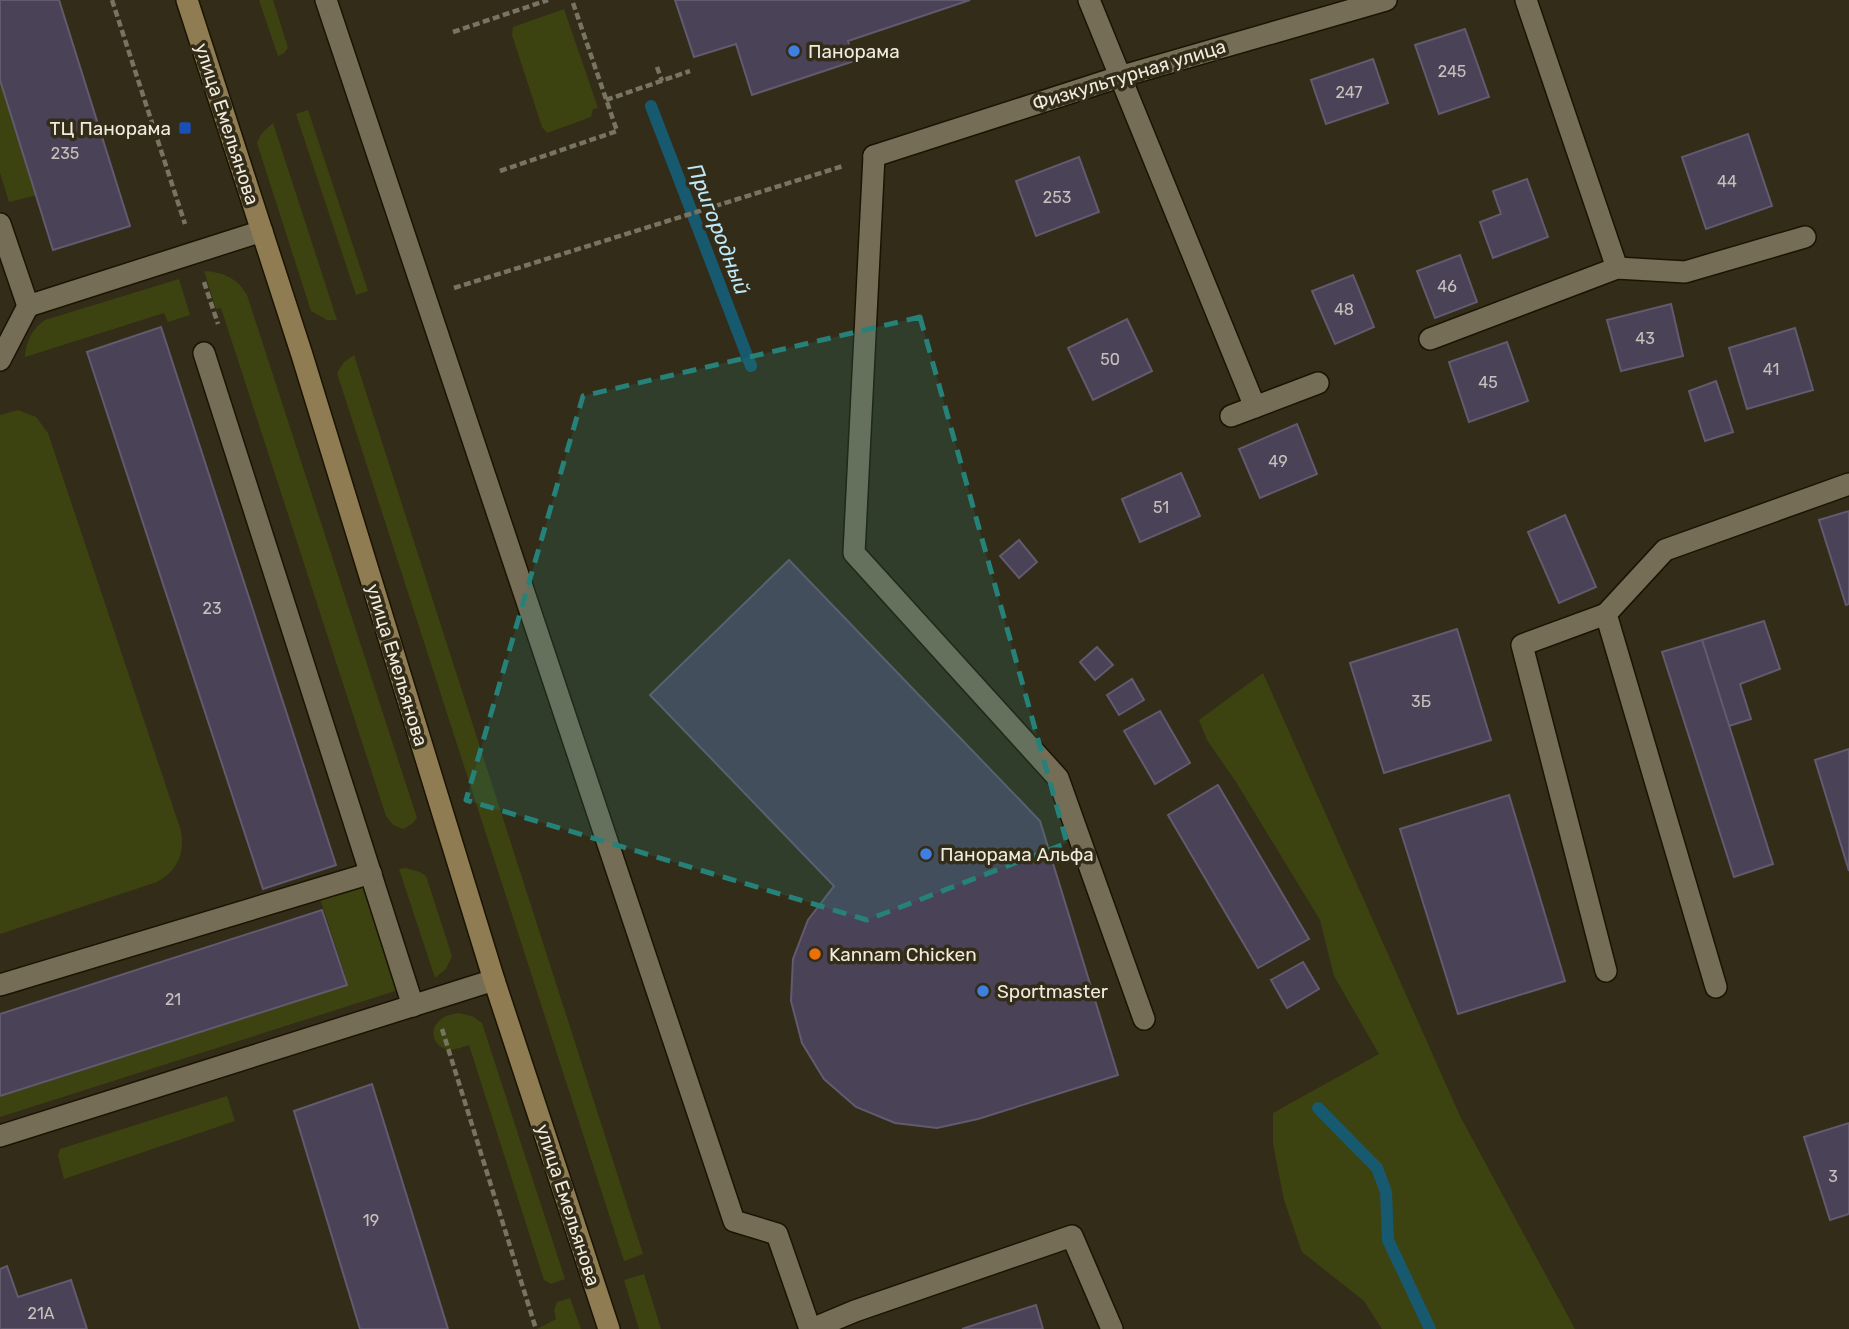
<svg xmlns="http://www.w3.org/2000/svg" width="1849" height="1329" font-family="Rubik,sans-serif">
<rect width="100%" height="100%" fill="#332c18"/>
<g fill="#3c4311">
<polygon points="259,0 273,0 288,48 284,53 278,56"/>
<polygon points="564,9 598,108 593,109 591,117 547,133 542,127 512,35 513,27"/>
<polygon points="0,72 38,195 9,202 0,173"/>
<polygon points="308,110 368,291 356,295 296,114"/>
<polygon points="273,123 337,320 327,320 311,311 257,143 262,133"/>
<path d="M204 271C222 272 238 278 247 295L417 818 412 824 403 829 393 825 386 816 221 308 216 309Z"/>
<path d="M179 279 190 315 168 322 164 313 25 357C26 341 32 329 45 320Z"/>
<polygon points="354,355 643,1254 624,1261 337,373 344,362"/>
<path d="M18 410 36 417 48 433 181 831C185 854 177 871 157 882L0 934V415Z"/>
<polygon points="1263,673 1460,1116 1575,1329 1382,1329 1364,1301 1302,1252 1284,1200 1273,1144 1273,1113 1379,1054 1334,976 1320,920 1236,782 1207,740 1199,720"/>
<polygon points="406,868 420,872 426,876 452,956 446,969 435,978 399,869"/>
<polygon points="374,876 411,986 0,1117 0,1088 345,975 319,895"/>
<path d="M459 1013 472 1016 482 1023 565 1279 551 1284 544 1280 469 1045C462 1047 453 1051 446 1049 434 1046 429 1031 438 1022 443 1016 451 1014 459 1013Z"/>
<polygon points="227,1096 235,1121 64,1179 58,1155 60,1149"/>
<polygon points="644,1274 661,1329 639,1329 624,1280"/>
<polygon points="570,1298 581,1329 537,1329 556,1319 554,1310 557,1302"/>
</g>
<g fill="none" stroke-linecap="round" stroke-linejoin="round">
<g stroke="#17596f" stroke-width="12">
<polyline points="651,106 751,366"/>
<polyline points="1318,1108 1377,1168 1386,1192 1388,1240 1430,1329"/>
</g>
</g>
<g fill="#4a4256" stroke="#625a6f" stroke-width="2">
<polygon points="0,0 59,0 130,226 53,250 0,80"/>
<polygon points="675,0 970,0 848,41 854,61 752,95 736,44 694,57"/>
<polygon points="1465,29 1489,97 1439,114 1415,45"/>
<polygon points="1373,59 1388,103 1326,124 1311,80"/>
<polygon points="1748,134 1772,206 1706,229 1682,157"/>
<polygon points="1079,157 1099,212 1036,236 1016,181"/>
<polygon points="1527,179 1548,237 1493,258 1480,222 1501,214 1493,191"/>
<polygon points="1460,255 1477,302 1435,318 1417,271"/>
<polygon points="1353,275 1374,327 1335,344 1312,291"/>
<polygon points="1671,304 1683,356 1621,371 1607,320"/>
<polygon points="1127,319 1152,371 1093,400 1068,348"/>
<polygon points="161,327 336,865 263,889 87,352"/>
<polygon points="1795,328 1813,390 1747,409 1729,348"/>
<polygon points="1507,342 1528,401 1469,422 1449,362"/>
<polygon points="1716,381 1733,432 1705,441 1689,391"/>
<polygon points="1297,424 1317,474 1260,498 1239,449"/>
<polygon points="1181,473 1200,516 1140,542 1122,499"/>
<polygon points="1849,511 1849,604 1846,605 1819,520"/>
<polygon points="1565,515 1596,587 1559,603 1528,532"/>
<polygon points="1019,540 1037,562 1019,578 1000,556"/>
<polygon points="789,560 1040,821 1118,1075 978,1119 937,1128 895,1123 856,1107 824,1079 802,1043 791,1001 793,959 808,920 834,886 650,695"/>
<polygon points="1764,621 1780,669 1740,684 1751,719 1729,726 1702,640"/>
<polygon points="1457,629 1491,740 1384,773 1350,663"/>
<polygon points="1702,640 1773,864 1734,877 1662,652"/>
<polygon points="1097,647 1113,665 1095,680 1080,662"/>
<polygon points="1132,679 1144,700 1119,715 1107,695"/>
<polygon points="1160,711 1190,763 1155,784 1124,731"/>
<polygon points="1849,749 1849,871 1815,760"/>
<polygon points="1218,785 1309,939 1258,968 1168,815"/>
<polygon points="1509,795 1565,981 1458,1014 1400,829"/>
<polygon points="322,910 347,985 0,1096 0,1014"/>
<polygon points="1303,962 1319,989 1287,1008 1271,980"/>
<polygon points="372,1084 448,1329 360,1329 294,1111"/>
<polygon points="1849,1123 1849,1214 1830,1220 1804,1137"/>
<polygon points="7,1266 18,1297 71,1280 87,1329 0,1329 0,1269"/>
<polygon points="1036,1305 1043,1329 962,1329 992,1319"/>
</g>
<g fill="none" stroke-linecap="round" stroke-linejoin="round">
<defs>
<g id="lane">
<polyline points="326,0 734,1221 777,1234 810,1329"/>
<polyline points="1089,0 1255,407"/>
<polyline points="874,156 854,553 1058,778 1144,1019"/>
<polyline points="0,224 28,306 262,231"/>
<polyline points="204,353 413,1006"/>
<polyline points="0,360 28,306"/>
<polyline points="1231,416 1318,383"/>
<polyline points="1606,971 1522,645 1606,614"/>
<polyline points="0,985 371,873"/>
<polyline points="1716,987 1606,614 1665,550 1849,484"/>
<polyline points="0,1136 494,980"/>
<polyline points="812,1329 855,1311 1072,1236 1112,1329"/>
</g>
<g id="street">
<polyline points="1526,0 1617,268"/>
<polyline points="874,156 1119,77 1386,0"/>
<polyline points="1430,339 1617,268 1685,272 1805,237"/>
</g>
<polyline id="secondary" points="187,0 302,355 494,980 609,1329"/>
</defs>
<use href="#lane" stroke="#1b1402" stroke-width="24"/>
<use href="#street" stroke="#1b1402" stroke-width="24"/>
<use href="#secondary" stroke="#1b1402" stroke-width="24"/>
<g stroke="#797361" stroke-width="4.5" stroke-dasharray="7 3.5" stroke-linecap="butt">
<polyline points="112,0 185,224"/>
<polyline points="453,32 548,0"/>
<polyline points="657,67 662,81"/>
<polyline points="606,100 690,71"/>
<polyline points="500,171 617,131 572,0"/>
<polyline points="204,282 218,324"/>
<polyline points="454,288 843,166"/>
<polyline points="442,1029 536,1329"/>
</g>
<use href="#lane" stroke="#766d57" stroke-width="21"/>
<use href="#street" stroke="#766d57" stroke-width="21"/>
<use href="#secondary" stroke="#8f7c53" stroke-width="21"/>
</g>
<path fill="#268279" fill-opacity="0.2" stroke="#268279" stroke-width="5" stroke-dasharray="14 9" stroke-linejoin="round" d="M920 317 1067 843 867 920 466 800 583 396Z"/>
<g fill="#3f7fe0" stroke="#332c18" stroke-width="2.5">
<circle cx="794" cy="51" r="7"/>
<circle cx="926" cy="854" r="7"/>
<circle cx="983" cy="991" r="7"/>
</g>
<rect fill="#1a4fb4" stroke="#332c18" stroke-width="2.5" x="178" y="121" width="14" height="14" rx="3.5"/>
<circle fill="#e8710a" stroke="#332c18" stroke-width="2.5" cx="815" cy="954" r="7"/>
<g text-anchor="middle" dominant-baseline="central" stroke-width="7" stroke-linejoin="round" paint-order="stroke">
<g font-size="16" fill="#c6c1bc">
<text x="1452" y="71">245</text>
<text x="1349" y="92">247</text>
<text x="65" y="153">235</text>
<text x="1727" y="181">44</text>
<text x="1057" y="197">253</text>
<text x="1447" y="286">46</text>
<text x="1344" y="309">48</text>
<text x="1645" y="338">43</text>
<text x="1110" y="359">50</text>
<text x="1771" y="369">41</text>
<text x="1488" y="382">45</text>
<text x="1278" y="461">49</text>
<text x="1161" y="507">51</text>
<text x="212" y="608">23</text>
<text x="1421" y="701">3Б</text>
<text x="173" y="999">21</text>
<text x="1833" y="1176">3</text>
<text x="371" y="1220">19</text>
<text x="41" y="1313">21А</text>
</g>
<g font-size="19" fill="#f0ebde" stroke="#332c18" text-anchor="start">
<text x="808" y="51">Панорама</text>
<text x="171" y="128" text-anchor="end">ТЦ Панорама</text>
<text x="940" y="854">Панорама Альфа</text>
<text x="829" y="954">Kannam Chicken</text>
<text x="997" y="991">Sportmaster</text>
</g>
<g font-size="19" fill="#f0ebde" stroke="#332c18">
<text transform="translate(1129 75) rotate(-17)">Физкультурная улица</text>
<text transform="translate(227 124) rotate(72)">улица Емельянова</text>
<text transform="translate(397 665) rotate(73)">улица Емельянова</text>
<text transform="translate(568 1205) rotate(72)">улица Емельянова</text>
</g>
<g font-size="21" font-style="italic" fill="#bee7f8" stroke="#332c18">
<text transform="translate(719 229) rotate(69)">Пригородный</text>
</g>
</g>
</svg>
